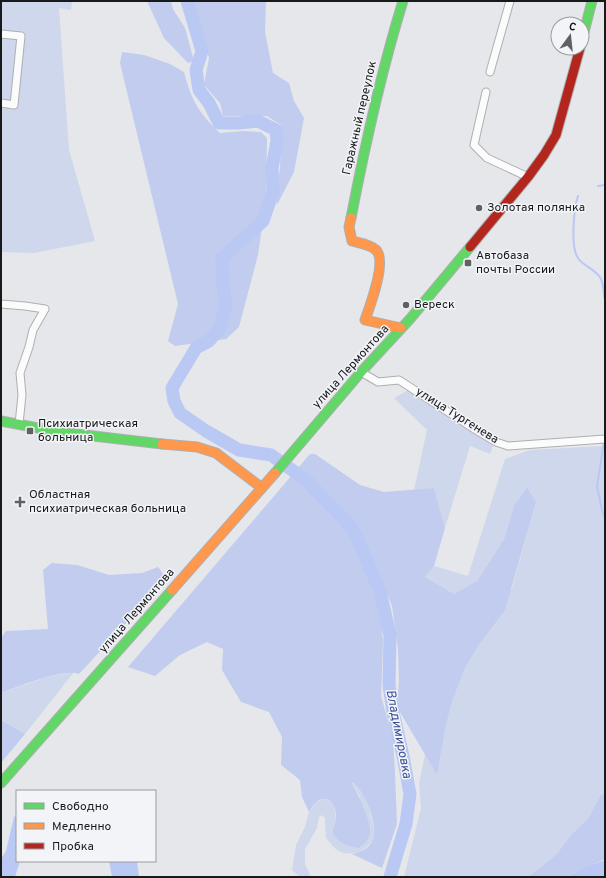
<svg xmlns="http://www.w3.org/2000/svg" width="606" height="878" font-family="Overpass,sans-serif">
<rect width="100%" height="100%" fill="#e6e7ea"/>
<g fill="#cfd7ed">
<polygon points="1,1 72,1 71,10 59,8 69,150 95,241 34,253 1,252"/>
<polygon points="416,386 490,433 497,435 490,454 470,446 445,528 434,488 414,490 427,430 394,398"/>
<polygon points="605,446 605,793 600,796 589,817 570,836 557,854 528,877 404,877 421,808 419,783 425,755 437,774 446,725 452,702 465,668 512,588 536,502 514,506 504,539 477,581 454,594 425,577 434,566 468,576 505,459 530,450"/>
<polygon points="74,672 25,734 1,720 1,693 47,677"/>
<path d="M350 779C354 783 358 788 362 793 367 800 375 825 374 833 373 849 352 858 339 851 334 849 330 842 326 838L325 818 322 815 319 817 317 828 305 849V864L311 877H300L292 870 296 845 305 827 309 812 316 802 324 799 329 800 334 806 336 819 332 831 360 797Z"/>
</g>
<g fill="#c1ccef">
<polygon points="147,1 171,1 173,9 185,28 194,61 188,63 164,38"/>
<polygon points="183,1 266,1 265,32 273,73 289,83 294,101 304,118 294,172 277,205 276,195 280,168 281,125 267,116 223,116 220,103 204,85 209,58 202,31"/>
<path d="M122 52 144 55 170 64 184 72C191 100 199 113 220 133L244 131 261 132 267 138 266 198 258 255 239 327 226 339 175 346 168 341 178 304 120 63Z"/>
<path d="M310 454H315L360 485 384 492 434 488 445 528 434 566 425 577 454 594 477 581 504 539 514 506 527 488 536 502 505 610 480 643 465 668 452 702 446 725 437 775 397 707 399 681 398 649 392 606 378 573 383 642 381 696 393 739 395 772 397 824 382 868 352 854C359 852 367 850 371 843 379 830 370 808 363 795 361 790 355 784 351 781 357 794 371 818 370 833 369 840 364 844 359 848 350 847 335 842 333 832 332 828 335 824 336 820 337 814 334 800 326 799 317 798 313 805 309 812L302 797 300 780 281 765 282 737 269 712 241 702 222 670 223 649 207 642 180 655 155 676 128 667Z"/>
<path d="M52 563 77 565 109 575 142 573 158 567 167 579 79 674C63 668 18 687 1 693V638L6 631 48 629 43 570Z"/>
<polygon points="1,720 25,734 1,763"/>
<polygon points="605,793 605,859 566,877 528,877 557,854 570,836 589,817 600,796"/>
</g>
<g fill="#bac8f4">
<polygon points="17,814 17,861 20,861 15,877 1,877 1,859 6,851 14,817"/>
<polygon points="605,860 605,877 566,877 589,866"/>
<polygon points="109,861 137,861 139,877 112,877"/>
</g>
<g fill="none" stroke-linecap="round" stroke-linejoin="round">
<g stroke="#bac8f4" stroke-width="2">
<polyline points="598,186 605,185"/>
<path d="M578 196C574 208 570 247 578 258 583 266 597 270 601 279 604 285 603 294 605 300"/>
<polyline points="605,431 605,429"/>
<polyline points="604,442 597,486 602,510 605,519"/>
</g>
<polyline stroke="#bac8f4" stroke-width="13" points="187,1 202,51 196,70 199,90 209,103 219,123 239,123 258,121 276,130 277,141 272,168 273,192 263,221 222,258 223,285 226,305 220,328 209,341 196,348 172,388 174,401 180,413 206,431 239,450 271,455 306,480 353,529 380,591 390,635 389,685 393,712 403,756 410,794 406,824 390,877"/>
<defs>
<g id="street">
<polyline points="1,34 21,36 14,105 1,103"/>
<polyline points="490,72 510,1"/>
<polyline points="486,92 474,145 487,158 528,177"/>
<polyline points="1,304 25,306 45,309 33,330 29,347 20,373 22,395 19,424"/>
<polyline points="361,372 378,382 399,380 476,430 496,442 508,446 605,439"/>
</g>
<g id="fast">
<polyline points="582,40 592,1"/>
<path d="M351 218C365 145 381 72 403 1"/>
<polyline points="1,421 59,432 162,444"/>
<polyline points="275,473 361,372 410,319 470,247"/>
<polyline points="1,783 172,590"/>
</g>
<g id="slow">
<path d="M351 218 349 227 352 241C359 243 370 244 376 250 387 261 370 306 365 320L401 328"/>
<polyline points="162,444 197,447 216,453 262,488"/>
<polyline points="172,590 275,473"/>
</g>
<polyline id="jam" points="470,247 528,177 544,155 556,135 580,48"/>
</defs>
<use href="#street" stroke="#aeafb1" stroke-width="9"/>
<use href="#fast" stroke="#aeafb1" stroke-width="11"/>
<use href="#slow" stroke="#aeafb1" stroke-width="11"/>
<use href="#jam" stroke="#aeafb1" stroke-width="11"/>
<use href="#street" stroke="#fbfbfc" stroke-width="7"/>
<use href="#fast" stroke="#63d668" stroke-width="9"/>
<use href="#slow" stroke="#ff974d" stroke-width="9"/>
<use href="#jam" stroke="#b3261e" stroke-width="9"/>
</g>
<g fill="#606163" stroke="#f2f4f8" stroke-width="1.5">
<circle cx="479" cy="208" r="4"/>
<rect x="464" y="259" width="8" height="8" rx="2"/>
<circle cx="406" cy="305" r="4"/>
<rect x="26" y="427" width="8" height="8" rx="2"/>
<path d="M18 496h4v4h4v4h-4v4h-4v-4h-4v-4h4z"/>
</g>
<g text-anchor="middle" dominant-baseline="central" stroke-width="3" stroke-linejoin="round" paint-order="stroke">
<g font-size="12" fill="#18191a" stroke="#f2f4f8">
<text transform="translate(360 118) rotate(-77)">Гаражный переулок</text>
<text transform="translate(351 367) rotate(-48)">улица Лермонтова</text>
<text transform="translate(457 416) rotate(32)">улица Тургенева</text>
<text transform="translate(137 611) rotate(-49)">улица Лермонтова</text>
</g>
<g font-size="12" fill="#18191a" stroke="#f2f4f8" text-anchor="start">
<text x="487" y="208">Золотая полянка</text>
<text x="476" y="256">Автобаза<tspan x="476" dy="14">почты России</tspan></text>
<text x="414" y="305">Вереск</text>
<text x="38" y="424">Психиатрическая<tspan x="38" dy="14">больница</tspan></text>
<text x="29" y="495">Областная<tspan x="29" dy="14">психиатрическая больница</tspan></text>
</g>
<g font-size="13" font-style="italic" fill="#3d4f98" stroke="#f2f4f8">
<text transform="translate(398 734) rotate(79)">Владимировка</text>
</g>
</g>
<rect width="606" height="878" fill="none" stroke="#18191a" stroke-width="4"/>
<rect x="16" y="790" width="140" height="72" fill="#f2f4f8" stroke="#9b9c9f"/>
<rect x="24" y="803" width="20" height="6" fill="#63d668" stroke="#9b9c9f"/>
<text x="52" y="810" font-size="12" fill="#18191a">Свободно</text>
<rect x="24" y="823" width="20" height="6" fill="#ff974d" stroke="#9b9c9f"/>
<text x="52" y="830" font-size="12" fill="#18191a">Медленно</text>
<rect x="24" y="843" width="20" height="6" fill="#b3261e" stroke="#9b9c9f"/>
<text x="52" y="850" font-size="12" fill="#18191a">Пробка</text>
<g transform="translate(570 36) rotate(15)"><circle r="19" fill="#f2f4f8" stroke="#9b9c9f"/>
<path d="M0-3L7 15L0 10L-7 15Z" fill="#606163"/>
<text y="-6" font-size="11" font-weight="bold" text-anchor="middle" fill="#18191a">С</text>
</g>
</svg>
